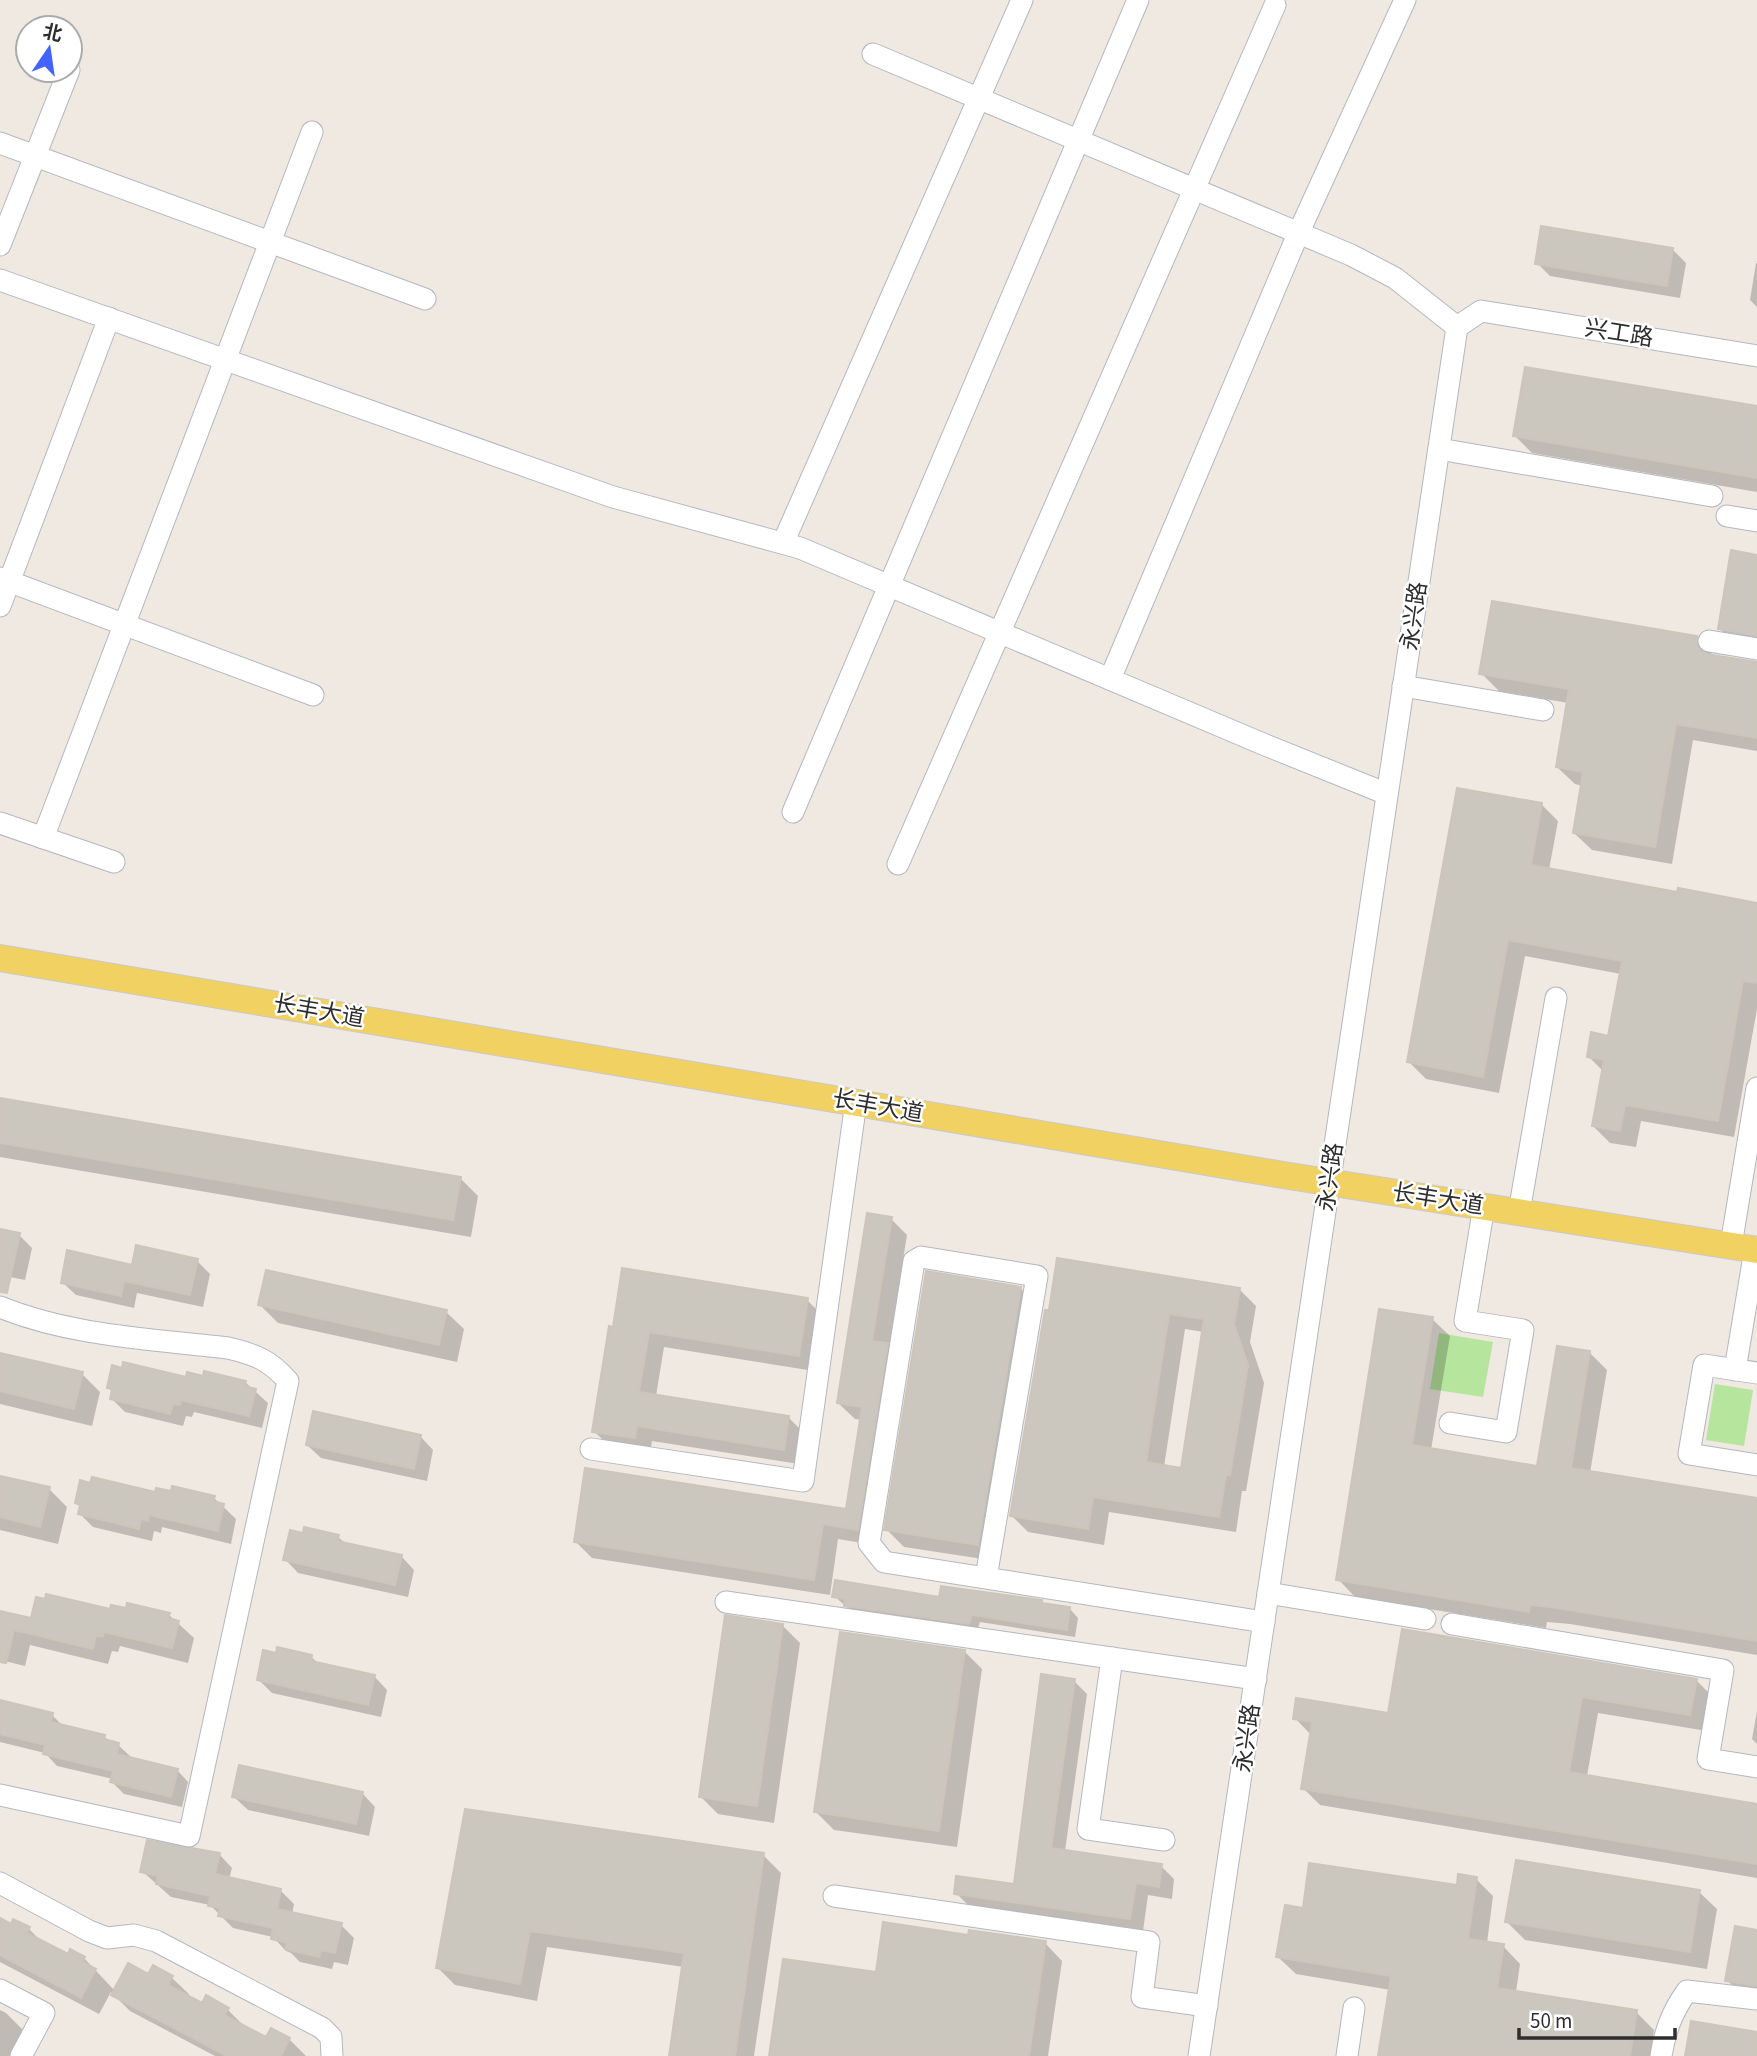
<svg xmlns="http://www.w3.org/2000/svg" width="1757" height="2056" font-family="'Source Sans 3','Noto Sans SC',sans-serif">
<rect width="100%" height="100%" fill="#efe9e1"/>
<g fill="#b6e59e">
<polygon points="1439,1333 1493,1342 1483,1397 1430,1389"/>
<polygon points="1715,1384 1753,1390 1744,1446 1706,1440"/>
</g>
<g fill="#0003" fill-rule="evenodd">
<polygon points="1673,250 1686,263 1680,298 1550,276 1537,263"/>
<polygon points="1756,263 1757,263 1757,307 1750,300"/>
<polygon points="1757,407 1757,492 1532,453 1515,436"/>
<polygon points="1757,556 1757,649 1737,646 1720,629"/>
<polygon points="1696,638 1714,656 1757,664 1757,751 1693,740 1672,864 1592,850 1574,833 1583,786 1575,784 1557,767 1568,703 1499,691 1481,673"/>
<polygon points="1541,804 1558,821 1549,870 1678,894 1757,904 1757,1009 1734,1137 1641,1121 1636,1147 1610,1143 1593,1126 1603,1071 1588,1056 1610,1038 1621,974 1525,956 1499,1093 1426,1079 1409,1062"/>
<polygon points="0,1100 460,1178 478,1196 471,1237 0,1157"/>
<polygon points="891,1219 907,1235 889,1348 903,1361 874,1545 838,1539 830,1595 592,1558 575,1541 847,1511 862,1420 855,1419 838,1403"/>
<polygon points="0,1231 19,1235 32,1248 25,1280 0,1275"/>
<polygon points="197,1261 210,1274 203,1307 137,1293 134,1308 76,1295 62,1282 133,1267"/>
<polygon points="1020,1288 1038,1306 996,1561 904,1547 886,1529"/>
<path d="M1239 1289 1256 1306 1250 1342 1264 1383 1246 1491H1242L1236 1532 1109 1512 1104 1545 1028 1532 1012 1516 1046 1312ZM1185 1329 1204 1332 1182 1470 1164 1467Z"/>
<polygon points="807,1300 822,1315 814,1371 664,1347 656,1396 788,1417 804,1433 799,1464 652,1441 650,1453 609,1446 594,1431 610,1328"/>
<polygon points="260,1305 446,1312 464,1329 457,1362 278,1323"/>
<polygon points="1432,1319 1450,1336 1431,1450 1538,1468 1590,1353 1607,1370 1590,1473 1757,1500 1757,1655 1570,1624 1547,1622 1546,1628 1355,1597 1338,1579"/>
<polygon points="0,1354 82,1374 100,1392 92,1426 0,1404"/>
<polygon points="188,1379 245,1382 268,1403 262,1428 194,1412 192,1417 186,1416 183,1426 125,1412 111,1398 113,1392 108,1388"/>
<polygon points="420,1436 433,1450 427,1481 321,1458 307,1445"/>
<polygon points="0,1477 49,1489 67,1507 58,1544 0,1530"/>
<polygon points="156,1494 214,1498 236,1519 231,1544 162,1527 161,1533 154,1531 152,1541 93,1527 80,1514 81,1507 77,1503"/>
<polygon points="338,1537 346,1544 401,1556 414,1570 408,1597 298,1573 285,1559"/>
<polygon points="834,1596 1042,1602 1045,1605 1070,1609 1078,1618 1075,1637 980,1622 977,1632 855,1614"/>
<polygon points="111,1611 169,1615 194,1638 188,1663 120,1646 118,1652 112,1651 108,1664 30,1645 25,1666 0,1660 0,1613 32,1620"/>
<polygon points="782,1625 800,1643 774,1823 718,1814 701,1797"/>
<polygon points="965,1652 982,1669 957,1847 834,1830 816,1812"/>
<polygon points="311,1657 319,1664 374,1676 387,1690 381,1717 272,1693 259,1680"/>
<polygon points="1696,1680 1713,1697 1707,1731 1598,1713 1587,1776 1757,1805 1757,1878 1320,1805 1303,1788 1312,1736 1295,1718 1389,1715"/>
<polygon points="1074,1681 1087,1694 1065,1851 1161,1866 1174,1879 1172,1899 1148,1895 1143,1931 969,1906 956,1893 1015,1886"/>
<polygon points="0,1702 52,1715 64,1727 104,1736 110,1743 118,1745 130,1756 130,1759 177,1770 188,1782 182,1807 124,1794 112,1782 113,1779 57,1766 45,1753 0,1742"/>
<polygon points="1757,1711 1757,1744 1752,1739"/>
<polygon points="362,1793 375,1807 369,1836 248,1810 234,1797"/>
<polygon points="467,1811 763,1855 781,1873 754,2056 671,2056 684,1967 547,1947 537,2001 455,1985 438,1968"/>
<polygon points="219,1854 232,1868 229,1879 281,1891 294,1904 292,1914 341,1925 354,1938 348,1965 334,1962 332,1969 300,1962 291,1953 286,1951 273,1937 233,1928 210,1905 171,1897 142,1871"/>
<polygon points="1476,1879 1493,1896 1487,1943 1503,1946 1520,1964 1516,1992 1636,2012 1654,2030 1650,2056 1380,2056 1391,1990 1296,1974 1278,1957 1304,1910 1458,1887"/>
<polygon points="1699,1892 1717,1909 1707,1969 1525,1940 1507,1922"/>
<polygon points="0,1920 12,1926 29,1929 43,1943 69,1957 84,1958 115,1991 149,1976 153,1968 172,1978 189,1994 187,1997 202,2005 227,2009 244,2026 266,2039 271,2030 289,2039 306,2056 215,2056 130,2011 111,1992 99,2014 0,1962"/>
<polygon points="1757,1932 1757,1995 1739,1992 1727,1980"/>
<polygon points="969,1937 1045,1943 1062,1961 1048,2056 771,2056 878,1974"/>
<polygon points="0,2010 6,2013 37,2044 30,2056 0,2056"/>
</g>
<g fill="#cbc7bf" stroke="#cbc5ba" stroke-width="2" fill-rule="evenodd">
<polygon points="1541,226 1673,248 1667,286 1535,264"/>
<polygon points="1525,367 1757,406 1757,478 1513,436"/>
<polygon points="1731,550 1757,555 1757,636 1718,629"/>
<polygon points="1492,601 1697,636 1697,646 1706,654 1757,662 1757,738 1676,724 1655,847 1573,833 1583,772 1556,767 1569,689 1479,674"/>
<polygon points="1457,788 1542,803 1531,865 1677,892 1678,888 1757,903 1757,983 1743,981 1718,1121 1625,1105 1620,1131 1592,1126 1604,1060 1587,1057 1591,1032 1608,1036 1622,961 1508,940 1483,1077 1407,1062"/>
<polygon points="0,1098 461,1177 453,1220 0,1143"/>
<polygon points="867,1213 892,1217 872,1341 888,1343 858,1530 823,1524 814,1580 574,1542 585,1468 846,1509 862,1407 837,1403"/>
<polygon points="0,1229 20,1233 7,1293 0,1292"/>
<polygon points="136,1245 198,1259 190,1295 124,1281 121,1296 61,1283 67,1250 132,1265"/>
<path d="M1057 1258 1240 1288 1234 1324 1248 1365 1230 1475H1226L1219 1517 1093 1497 1088 1529 1010 1516 1045 1310H1049ZM1169 1314 1204 1319 1181 1468 1146 1462Z"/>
<polygon points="622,1268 808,1298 799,1356 649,1332 639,1392 789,1416 784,1450 637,1426 635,1438 592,1432 609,1326 613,1327"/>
<polygon points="266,1270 447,1310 439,1345 258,1305"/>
<polygon points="926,1271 1021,1287 978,1545 884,1530"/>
<polygon points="1379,1309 1433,1317 1412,1445 1537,1466 1557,1346 1590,1351 1571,1468 1757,1498 1757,1641 1551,1607 1530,1605 1529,1612 1336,1580"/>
<polygon points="0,1353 83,1372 74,1409 0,1391"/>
<polygon points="123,1362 186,1377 187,1372 203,1376 204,1371 246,1381 245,1386 256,1389 249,1416 181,1400 180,1405 173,1404 170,1414 110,1399 112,1389 107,1388 112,1365 122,1368"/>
<polygon points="313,1411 421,1435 414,1469 306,1445"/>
<polygon points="0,1476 50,1487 40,1527 0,1517"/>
<polygon points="92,1477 155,1492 156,1488 171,1491 172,1486 215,1496 213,1501 224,1504 218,1531 149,1515 148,1521 141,1519 139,1529 78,1514 80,1505 75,1503 80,1480 90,1483"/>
<polygon points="304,1527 339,1535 337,1541 402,1555 395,1585 283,1560 290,1530 303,1533"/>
<polygon points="835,1580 939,1597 941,1586 1042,1600 1042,1603 1070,1607 1067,1630 972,1615 969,1624 844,1606 845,1599 832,1597"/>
<polygon points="46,1594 110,1609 111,1605 126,1608 127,1603 170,1613 168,1618 179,1621 172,1648 104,1632 103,1637 96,1636 93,1649 14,1630 6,1663 0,1662 0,1611 31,1618 36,1597 45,1599"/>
<polygon points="725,1615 783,1624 757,1806 699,1797"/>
<polygon points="1402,1629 1697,1679 1690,1715 1582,1697 1569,1772 1757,1804 1757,1864 1301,1789 1312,1722 1293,1719 1296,1698 1388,1713"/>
<polygon points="840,1632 965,1650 939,1831 814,1812"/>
<polygon points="277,1647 312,1655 311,1661 375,1675 368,1705 257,1680 263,1650 276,1653"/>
<polygon points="1041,1674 1075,1679 1051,1848 1162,1864 1159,1887 1136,1883 1130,1919 954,1894 956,1876 1014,1884"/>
<polygon points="0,1700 53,1713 51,1722 105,1735 104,1739 119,1743 117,1754 178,1769 171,1797 110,1782 113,1771 43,1754 45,1745 0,1734"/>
<polygon points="239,1765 363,1792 356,1824 232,1797"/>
<polygon points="465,1809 764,1853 735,2056 669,2056 684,1953 530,1931 520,1984 436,1968"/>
<polygon points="147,1840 220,1853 215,1874 281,1889 277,1909 342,1923 335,1953 321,1950 319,1957 285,1949 287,1943 271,1939 273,1928 218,1916 220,1908 208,1906 210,1896 156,1884 158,1876 140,1872"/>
<polygon points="1516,1860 1700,1890 1690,1952 1505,1922"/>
<polygon points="1309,1863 1457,1885 1458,1874 1477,1877 1468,1939 1504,1944 1497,1988 1637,2010 1630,2056 1378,2056 1391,1976 1276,1957 1285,1905 1303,1908"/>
<polygon points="0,1918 11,1924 13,1919 30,1927 27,1933 68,1954 70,1949 85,1957 82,1962 96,1969 81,1998 0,1955"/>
<polygon points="883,1922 968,1935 969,1930 1046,1941 1029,2056 769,2056 783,1959 876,1972"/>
<polygon points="1735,1926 1757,1930 1757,1986 1725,1981"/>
<polygon points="128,1963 148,1974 153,1965 173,1976 168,1985 202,2003 206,1995 229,2008 224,2015 266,2037 271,2028 290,2038 281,2056 227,2056 111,1995"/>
<polygon points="1691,2021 1757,2032 1757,2056 1685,2056"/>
</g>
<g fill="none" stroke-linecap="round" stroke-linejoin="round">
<defs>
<g id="minor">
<polyline points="873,54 1351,255 1395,278 1457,327"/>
<polyline points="0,143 425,299"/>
<polyline points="0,245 69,70"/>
<polyline points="0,280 613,497 800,548 1263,744 1387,794"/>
<polyline points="1439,449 1712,496"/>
<polyline points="1727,516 1757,521"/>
<polyline points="783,543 1022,0"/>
<polyline points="0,578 313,695"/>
<polyline points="0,606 109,318"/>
<polyline points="1709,641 1757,649"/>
<polyline points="1110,679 1298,234 1405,0"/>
<polyline points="1403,686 1543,710"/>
<polyline points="793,812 1138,0"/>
<polyline points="0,823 114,862"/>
<polyline points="43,838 312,132"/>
<polyline points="898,864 1275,5"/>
<polyline points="1519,1212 1556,998"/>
<polyline points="1731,1245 1757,1088"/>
<path d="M0 1307C71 1336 152 1339 228 1348 254 1354 270 1360 288 1381L189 1836 0 1795"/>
<polyline points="1735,1370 1755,1250"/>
<polyline points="1757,1373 1704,1365 1689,1454 1757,1465"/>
<polyline points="1450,1423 1506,1432 1523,1330 1465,1321 1484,1206"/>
<polyline points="591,1449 803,1481 856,1102"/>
<polyline points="986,1578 1037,1276 921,1257 914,1261 869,1543 884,1562 1264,1622"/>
<polyline points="1268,1593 1425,1619"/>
<polyline points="726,1602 1256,1679"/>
<polyline points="1452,1624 1723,1670 1708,1759 1757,1767"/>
<polyline points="1112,1658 1088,1829 1164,1840"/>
<polyline points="0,1883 89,1931 107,1938 134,1935 156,1941 322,2028 331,2037 332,2056"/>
<polyline points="834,1896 1149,1942 1142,1997 1207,2006"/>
<polyline points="0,1990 44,2013 21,2056"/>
<polyline points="1199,2056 1457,327 1481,311 1757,356"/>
<polyline points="1347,2056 1354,2008"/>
<path d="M1661 2056C1665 2031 1672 2012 1687 1991L1757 1999"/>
</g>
<polyline id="major" points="0,958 1283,1175 1757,1250"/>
</defs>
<use href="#minor" stroke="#b4b7c1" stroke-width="23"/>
<use href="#major" stroke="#c9c9c9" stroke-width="28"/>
<use href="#minor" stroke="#fff" stroke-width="21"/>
<use href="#major" stroke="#f2d163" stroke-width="26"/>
</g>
<g text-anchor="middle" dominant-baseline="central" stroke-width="5" stroke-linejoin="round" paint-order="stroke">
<g font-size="23" fill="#2e2e2e" stroke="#fff">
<text transform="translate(1619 333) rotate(9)">兴工路</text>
<text transform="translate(1414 616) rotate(-82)">永兴路</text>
<text transform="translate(319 1011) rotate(10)">长丰大道</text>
<text transform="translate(878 1106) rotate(10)">长丰大道</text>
<text transform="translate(1330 1177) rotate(-82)">永兴路</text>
<text transform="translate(1438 1199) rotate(9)">长丰大道</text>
<text transform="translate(1247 1738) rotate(-82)">永兴路</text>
</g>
</g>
<g transform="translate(49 49) rotate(13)"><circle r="33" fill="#ffffff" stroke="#ababab" stroke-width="2"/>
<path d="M0-5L12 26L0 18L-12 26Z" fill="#4264fb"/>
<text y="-10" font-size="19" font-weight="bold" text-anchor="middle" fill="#2e2e2e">北</text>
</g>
<path d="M1519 2028v10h156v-10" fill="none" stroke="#2e2e2e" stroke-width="3.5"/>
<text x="1530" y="2028" font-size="21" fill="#2e2e2e" stroke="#ffffff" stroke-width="5" paint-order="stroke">50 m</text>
</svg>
